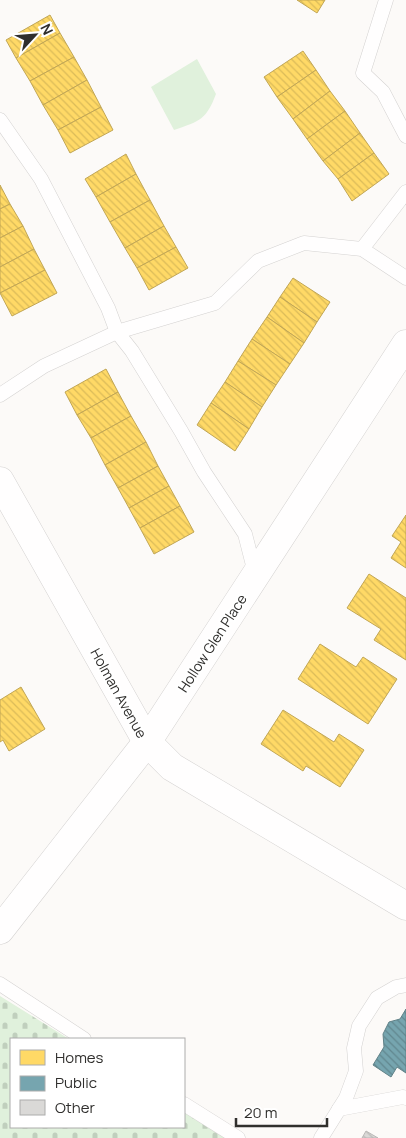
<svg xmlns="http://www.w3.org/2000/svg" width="406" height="1138" font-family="Manrope,sans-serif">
<defs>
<pattern id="cemetery-stones" width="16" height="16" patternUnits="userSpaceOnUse" patternTransform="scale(1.25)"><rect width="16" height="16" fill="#e0f1dc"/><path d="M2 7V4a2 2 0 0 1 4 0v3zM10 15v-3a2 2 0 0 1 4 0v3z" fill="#c0cfbd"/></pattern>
<pattern id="homes-back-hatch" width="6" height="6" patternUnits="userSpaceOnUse" patternTransform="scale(1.25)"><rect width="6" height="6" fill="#ffd966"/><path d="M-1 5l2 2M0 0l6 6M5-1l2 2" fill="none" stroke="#dbbb59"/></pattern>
<pattern id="public-back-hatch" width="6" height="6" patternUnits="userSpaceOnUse" patternTransform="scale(1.25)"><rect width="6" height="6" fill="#76a5af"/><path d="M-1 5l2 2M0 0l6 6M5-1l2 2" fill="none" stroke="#61878f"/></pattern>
<pattern id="building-back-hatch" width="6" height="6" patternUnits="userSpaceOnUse" patternTransform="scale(1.25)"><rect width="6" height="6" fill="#dad9d7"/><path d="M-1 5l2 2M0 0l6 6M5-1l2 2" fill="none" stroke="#bbbbb9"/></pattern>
</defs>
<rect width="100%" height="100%" fill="#fcfaf8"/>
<polygon fill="url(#cemetery-stones)" points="0,996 69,1039 11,1039 11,1127 184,1127 184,1111 226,1138 0,1138"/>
<path fill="#e0f1dc" d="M197 59 216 94C206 120 200 121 174 130L151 87Z"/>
<g fill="url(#homes-back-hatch)" stroke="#c1a655">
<polygon points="297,0 325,0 317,13"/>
<polygon points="50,15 60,33 16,58 6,40"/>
<polygon points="60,33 74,57 30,81 16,58"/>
<polygon points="303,51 316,70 277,97 264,77"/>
<polygon points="74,57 87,80 43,105 30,81"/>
<polygon points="316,70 330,91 293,119 277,97"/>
<polygon points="87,80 101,107 58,130 43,105"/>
<polygon points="330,91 345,111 307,139 293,119"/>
<polygon points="101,107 113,130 70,153 58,130"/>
<polygon points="345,111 360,133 323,161 307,139"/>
<polygon points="360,133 374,153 338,179 323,161"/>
<polygon points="374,153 389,174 352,201 338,179"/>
<polygon points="126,154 136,174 96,197 85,179"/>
<polygon points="136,174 150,200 110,222 96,197"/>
<polygon points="0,185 10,204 0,209"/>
<polygon points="150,200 164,226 125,248 110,222"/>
<polygon points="10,204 23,226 0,238 0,209"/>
<polygon points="23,226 34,249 0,267 0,238"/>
<polygon points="164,226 176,247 137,268 125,248"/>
<polygon points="176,247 188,268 149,290 137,268"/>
<polygon points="34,249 45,270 0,293 0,267"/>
<polygon points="45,270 57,293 12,316 0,293"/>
<polygon points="293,278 330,302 317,322 280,297"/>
<polygon points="280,297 317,322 304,343 267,317"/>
<polygon points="267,317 304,343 290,364 252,339"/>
<polygon points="252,339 290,364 276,385 238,361"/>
<polygon points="238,361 276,385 262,407 225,382"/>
<polygon points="106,369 118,392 77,415 65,392"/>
<polygon points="225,382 262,407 249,429 211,403"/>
<polygon points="118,392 131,416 91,438 77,415"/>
<polygon points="211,403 249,429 235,451 197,425"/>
<polygon points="131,416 146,442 105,465 91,438"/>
<polygon points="146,442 158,466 118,488 105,465"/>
<polygon points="158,466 169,486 129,508 118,488"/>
<polygon points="169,486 180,506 140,528 129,508"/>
<polygon points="180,506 194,532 154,554 140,528"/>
<polygon points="406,515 406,568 391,558 401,542 392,536"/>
<polygon points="369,574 406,598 406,660 374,640 381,629 347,608"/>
<polygon points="320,644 356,667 363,657 397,679 368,724 298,679"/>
<polygon points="21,687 45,729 9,751 3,740 0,742 0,700"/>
<polygon points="283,710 334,742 339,734 364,750 340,787 306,766 303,771 261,744"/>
</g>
<polygon fill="url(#public-back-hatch)" stroke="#618288" points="406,1009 406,1073 397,1067 391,1077 373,1065 384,1047 383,1034 389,1022 400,1019"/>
<polygon fill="url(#building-back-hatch)" stroke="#b9b7b6" points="366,1131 378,1138 362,1138"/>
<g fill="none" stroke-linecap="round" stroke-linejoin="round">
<defs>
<g id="service">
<polyline points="386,0 363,73 383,92 406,136"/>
<polyline points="0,120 41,179 108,308 117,332 132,351 181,431 204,472 245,534 255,573"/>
<polyline points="362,249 406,192"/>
<polyline points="0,395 44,366 117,332 215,303 258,261 304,243 362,249 406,278"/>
<polyline points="0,984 84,1039"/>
<polyline points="184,1104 238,1138"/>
<polyline points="339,1109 403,1097 406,1098"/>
<polyline points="321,1138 346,1098 356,1071 354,1048 359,1026 377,998 396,987 406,985"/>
</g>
<g id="minor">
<polyline points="0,481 147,742 172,767 406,906"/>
<polyline points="0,930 147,742 406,344"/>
</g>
</defs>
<use href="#service" stroke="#d4d2d1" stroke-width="15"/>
<use href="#minor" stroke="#d4d2d1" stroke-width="29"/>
<use href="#service" stroke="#fffefe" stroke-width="14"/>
<use href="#minor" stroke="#fffefe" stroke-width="28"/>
</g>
<g text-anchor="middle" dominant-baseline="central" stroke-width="5" stroke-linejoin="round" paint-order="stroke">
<g font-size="14" fill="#302f2d" stroke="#fff">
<text transform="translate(212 643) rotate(-57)">Hollow Glen Place</text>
<text transform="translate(119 693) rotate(61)">Holman Avenue</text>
</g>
</g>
<rect x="10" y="1038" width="175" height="90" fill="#ffffff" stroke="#acacab"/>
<rect x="20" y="1050" width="25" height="15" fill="#ffd966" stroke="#acacab"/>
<text x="55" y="1063" font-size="15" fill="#302f2d">Homes</text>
<rect x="20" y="1076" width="25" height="15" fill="#76a5af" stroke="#acacab"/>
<text x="55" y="1088" font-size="15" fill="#302f2d">Public</text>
<rect x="20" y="1100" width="25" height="15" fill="#dad9d7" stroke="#acacab"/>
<text x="55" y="1113" font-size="15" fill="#302f2d">Other</text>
<g transform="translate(35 35) rotate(64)" stroke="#ffffff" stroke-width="4" paint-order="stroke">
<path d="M0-4L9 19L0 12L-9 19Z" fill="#302f2d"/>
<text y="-8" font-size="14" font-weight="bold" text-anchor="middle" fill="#302f2d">N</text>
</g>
<path d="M236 1118v8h91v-8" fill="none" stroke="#302f2d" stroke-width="2.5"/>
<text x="244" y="1118" font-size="15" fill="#302f2d" stroke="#ffffff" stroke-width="4" paint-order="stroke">20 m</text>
</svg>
